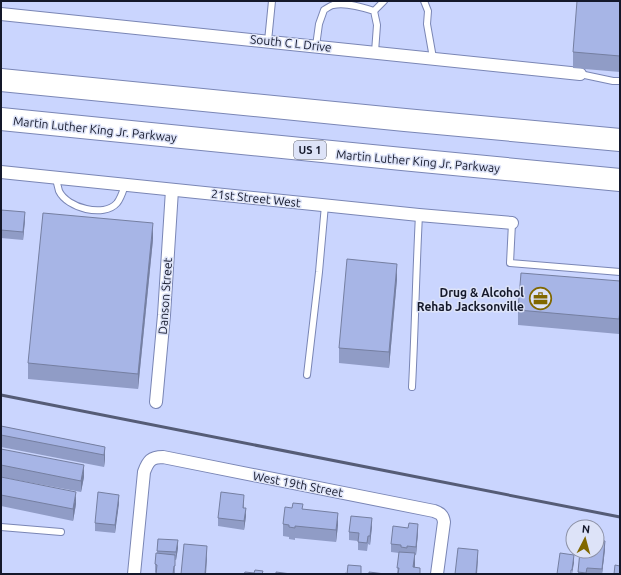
<svg xmlns="http://www.w3.org/2000/svg" width="621" height="575" font-family="Ubuntu,sans-serif">
<rect width="100%" height="100%" fill="#cad5fe"/>
<g fill="none" stroke-linecap="round" stroke-linejoin="round">
<defs>
<g id="lane">
<polyline points="424,1 428,11 427,24 433,58"/>
<polyline points="374,11 384,1"/>
<polyline points="268,41 272,1"/>
<path d="M316 46 319 24 324 10C327 8 330 6 333 5 346 2 362 7 374 11L377 25 375 52"/>
<polyline points="580,74 613,81 620,81"/>
<path d="M56 179C57 183 58 187 59 191 67 208 104 218 117 203 121 198 123 191 125 185"/>
<polyline points="512,223 510,263 620,272"/>
<polyline points="307,375 319,272 325,205"/>
<path d="M412 387C415 330 416 272 419 215"/>
<polyline points="1,527 61,532"/>
</g>
<g id="street">
<polyline points="1,14 580,74"/>
<polyline points="1,172 419,215 512,223"/>
<polyline points="156,402 164,315 172,190"/>
<path d="M134 574 144 472C148 461 151 457 163 457L434 511C440 513 443 515 444 522L437 574"/>
</g>
<g id="highway">
<polyline points="1,80 405,120 620,140"/>
<polyline points="1,119 402,159 620,180"/>
</g>
</defs>
<use href="#lane" stroke="#7a86b5" stroke-width="8"/>
<use href="#street" stroke="#7a86b5" stroke-width="14"/>
<use href="#highway" stroke="#7a86b5" stroke-width="24"/>
<use href="#lane" stroke="#fff" stroke-width="6"/>
<use href="#street" stroke="#fff" stroke-width="12"/>
<use href="#highway" stroke="#fff" stroke-width="22"/>
<polyline stroke="#555c76" stroke-width="3" points="1,395 620,517"/>
</g>
<g fill="#909cc6">
<polygon points="620,1 620,72 573,68 573,52"/>
<polygon points="1,210 25,220 23,240 1,238"/>
<polygon points="153,239 138,389 28,379 28,363"/>
<polygon points="397,279 389,368 339,363 339,348"/>
<polygon points="620,281 619,334 518,325 518,310"/>
<polygon points="1,426 105,447 105,459 104,467 1,447"/>
<polygon points="1,449 84,477 81,492 1,477"/>
<polygon points="1,477 76,504 73,521 1,506"/>
<polygon points="119,503 115,533 95,531 95,523"/>
<polygon points="244,503 244,508 246,516 244,530 218,526 218,518"/>
<polygon points="303,509 338,525 336,542 295,538 295,540 289,539 289,537 283,536 283,524"/>
<polygon points="372,526 370,545 368,544 367,551 358,550 358,541 349,540 349,532"/>
<polygon points="418,532 416,555 415,555 415,567 420,574 397,574 399,553 391,552 391,544"/>
<polygon points="158,539 178,548 176,560 175,560 175,574 156,574 156,573 155,572 155,564 157,553"/>
<polygon points="598,541 605,549 602,574 578,574 580,551"/>
</g>
<g fill="#757fa1">
<polygon points="25,212 25,220 23,240 23,232"/>
<polygon points="153,223 153,239 138,389 138,374"/>
<polygon points="397,264 397,279 389,368 389,352"/>
<polygon points="620,310 620,325 619,334 619,319"/>
<polygon points="105,447 105,459 104,467 104,455"/>
<polygon points="84,465 84,477 81,492 81,481"/>
<polygon points="76,492 76,504 73,521 73,509"/>
<polygon points="119,495 119,503 115,533 115,525"/>
<polygon points="246,508 246,516 244,530 244,521"/>
<polygon points="338,513 338,525 336,542 336,530"/>
<polygon points="372,518 372,526 370,545 370,536"/>
<polygon points="418,524 418,532 416,555 416,547"/>
<polygon points="178,540 178,548 176,560 176,552"/>
<polygon points="605,541 605,549 602,574 602,569"/>
<polygon points="207,546 207,558 206,574 205,574"/>
<polygon points="478,550 478,558 477,574 476,574"/>
<polygon points="415,553 415,565 414,574 413,567"/>
<polygon points="574,555 574,563 572,574 572,570"/>
</g>
<g fill="#a7b5e6" stroke="#757fa1">
<polygon points="577,1 620,1 620,56 573,52"/>
<polygon points="1,210 25,212 23,232 1,230"/>
<polygon points="43,213 153,223 138,374 28,363"/>
<polygon points="347,259 397,264 389,352 339,348"/>
<polygon points="521,273 620,281 620,310 619,319 518,310"/>
<polygon points="1,426 105,447 104,455 1,435"/>
<polygon points="1,449 84,465 81,481 1,465"/>
<polygon points="1,477 76,492 73,509 1,495"/>
<polygon points="98,492 119,495 115,525 95,523"/>
<polygon points="221,492 244,495 243,508 246,508 244,521 218,518"/>
<polygon points="293,503 303,504 302,509 338,513 336,530 295,526 295,528 289,527 289,525 283,524 285,507 292,508"/>
<polygon points="351,516 372,518 370,536 368,536 367,543 358,542 359,533 349,532"/>
<polygon points="409,523 418,524 416,547 407,546 407,548 401,547 401,545 391,544 393,526 408,528"/>
<polygon points="158,539 178,540 176,552 157,551"/>
<polygon points="598,540 605,541 602,569 587,568 586,573 578,572 580,551 597,551 597,541 598,541"/>
<polygon points="184,544 207,546 205,574 181,574"/>
<polygon points="458,548 478,550 476,574 455,574"/>
<polygon points="399,552 415,553 413,567 420,568 420,574 398,574 399,568 397,568"/>
<polygon points="156,553 175,555 175,566 174,566 173,574 156,574 157,565 155,564"/>
<polygon points="560,553 574,555 572,570 571,570 571,574 557,574"/>
<polygon points="348,565 361,566 361,574 345,574 345,573 347,574"/>
<polygon points="615,565 620,566 620,574 614,574"/>
<polygon points="255,570 263,571 262,574 244,574 245,572 254,573"/>
<polygon points="276,572 291,574 276,574"/>
<polygon points="369,572 385,574 369,574"/>
</g>
<defs>
<symbol id="office-ring" viewBox="-11 -11 22 22"><circle r="9.5" fill="#dde3f8" stroke="#816800" stroke-width="1.5"/><path d="M-6-3h4V-5.5h4V-3h4V5H-6ZM-1-4.5V-3h2v-1.5ZM-6 0V1H6V0Z" fill="#816800"/></symbol>
</defs>
<g fill-rule="evenodd">
<use href="#office-ring" x="528" y="286" width="25" height="25"/>
</g>
<g text-anchor="middle" dominant-baseline="central" stroke-width="3" stroke-linejoin="round" paint-order="stroke">
<rect fill="#dde3f8" stroke="#505568" stroke-width="1" x="294" y="141" width="32" height="18" rx="3"/>
<g font-size="11" font-weight="bold" fill="#14182a">
<text x="310" y="150">US 1</text>
</g>
<g font-size="12" fill="#14182a" stroke="#dde3f8">
<text transform="translate(291 43) rotate(6)">South C L Drive</text>
<text transform="translate(95 129) rotate(6)">Martin Luther King Jr. Parkway</text>
<text transform="translate(418 161) rotate(5)">Martin Luther King Jr. Parkway</text>
<text transform="translate(256 198) rotate(6)">21st Street West</text>
<text transform="translate(165 296) rotate(-86)">Danson Street</text>
<text transform="translate(298 484) rotate(11)">West 19th Street</text>
</g>
<g font-size="12" font-weight="bold" fill="#14182a" stroke="#dde3f8" text-anchor="end">
<text x="524" y="292">Drug &amp; Alcohol<tspan x="524" dy="14">Rehab Jacksonville</tspan></text>
</g>
</g>
<rect width="621" height="575" fill="none" stroke="#14182a" stroke-width="4"/>
<g transform="translate(585 539) rotate(6)"><circle r="19" fill="#dde3f8" stroke="#8d92a6"/>
<path d="M0-3L7 15L0 10L-7 15Z" fill="#816800"/>
<text y="-6" font-size="11" font-weight="bold" text-anchor="middle" fill="#14182a">N</text>
</g>
</svg>
